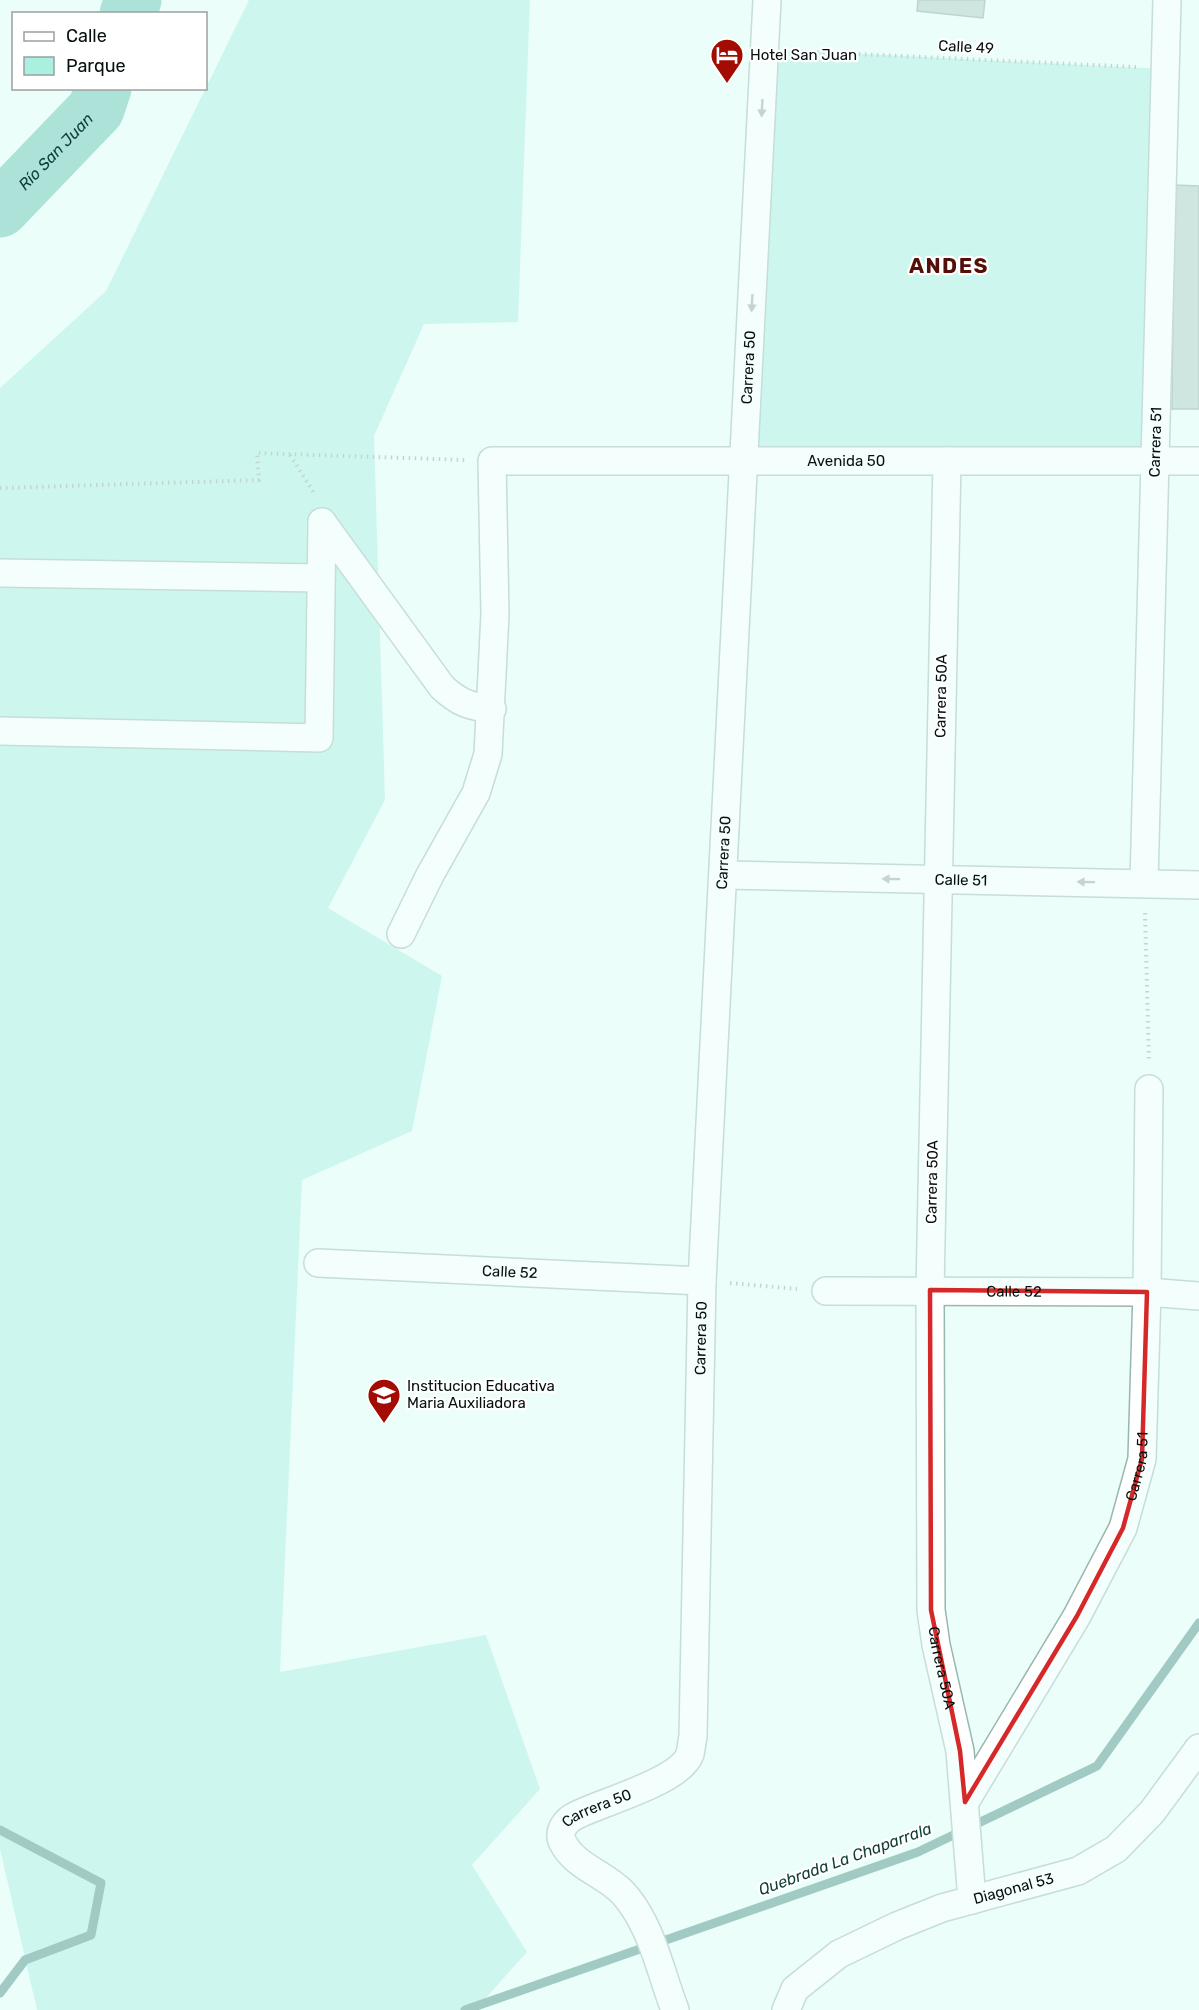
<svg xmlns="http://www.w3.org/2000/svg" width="1199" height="2010" font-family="Rubik,sans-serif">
<rect width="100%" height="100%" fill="#ebfef9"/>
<g fill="#a9f0e1">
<polygon points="249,0 530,0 518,322 424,324 374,436 385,800 328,908 442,976 412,1131 302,1180 280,1672 486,1635 540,1789 472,1865 527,1952 475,2010 37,2010 0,1849 0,388 106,291"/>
<polygon points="765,49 1165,69 1155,461 744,461"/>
</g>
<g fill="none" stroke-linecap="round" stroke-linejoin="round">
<g stroke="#458d80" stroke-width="9">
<polyline points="0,1830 101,1883 91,1935 25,1960 0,1993"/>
<polyline points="465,2010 918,1852 1097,1766 1199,1623"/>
</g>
<g stroke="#60c2b0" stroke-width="57">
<polyline points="128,14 133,0"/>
<path id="s1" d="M0 209 96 109 103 88"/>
</g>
</g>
<g fill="#aac8c1" stroke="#86a39c" stroke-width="1.5">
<polygon points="918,0 985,0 983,18 917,11"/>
<polygon points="1174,185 1199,186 1199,409 1172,409"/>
</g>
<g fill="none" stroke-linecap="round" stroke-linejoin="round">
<defs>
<g id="street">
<path id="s2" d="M947 461 930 1290 931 1610 936 1645 960 1751 972 1900"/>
<path d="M322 522 442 687C459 703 469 706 492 709"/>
<polyline points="0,573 320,578"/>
<polyline points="0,731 319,738 322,522"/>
<path id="s3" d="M723 875 1199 885"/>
<path id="s4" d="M1144 883 1167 0"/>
<path id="s5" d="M401 934 430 875 476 793 488 754 495 614 492 461H1199"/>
<path id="s6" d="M318 1263 702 1281"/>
<path id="s7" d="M826 1291 1147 1292 1199 1296"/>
<path id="s8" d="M965 1802 1077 1616 1123 1528 1142 1459 1147 1292 1149 1089"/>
<path id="s9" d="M675 2010C660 1971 652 1926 624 1894 606 1874 574 1867 562 1841 558 1831 566 1820 575 1816 601 1802 680 1782 690 1754 691 1749 692 1742 693 1736L702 1281 767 0"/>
<path id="s10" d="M786 2010 795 1989 839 1954 897 1926 942 1908 1078 1871 1116 1849 1152 1812 1199 1748"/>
</g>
</defs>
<use href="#street" stroke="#99b6af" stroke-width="30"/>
<g stroke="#95a5a1" stroke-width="4" stroke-dasharray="1.5 4.5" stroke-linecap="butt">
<polyline points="793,51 1136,67"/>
<polyline points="290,455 314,493"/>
<polyline points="0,488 259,480 257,453 465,460"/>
<polyline points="1145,913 1149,1061"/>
<polyline points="730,1283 797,1289"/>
</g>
<use href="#street" stroke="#fff" stroke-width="27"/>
</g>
<defs><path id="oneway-solid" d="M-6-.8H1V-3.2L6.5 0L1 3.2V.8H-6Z" transform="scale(1.5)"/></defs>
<g fill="#9ba09f">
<use href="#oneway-solid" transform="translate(762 108) rotate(93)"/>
<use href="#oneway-solid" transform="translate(752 303) rotate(93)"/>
<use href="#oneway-solid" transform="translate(891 879) rotate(-179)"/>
<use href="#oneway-solid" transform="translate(1086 882) rotate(-179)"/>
</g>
<path d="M0 0H1199V2010H0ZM930 1290 1147 1292 1142 1459 1123 1528 1077 1616 965 1802 960 1751 931 1610Z" fill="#ebfef9" fill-opacity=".55" fill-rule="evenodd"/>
<path fill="none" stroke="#d62828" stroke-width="4.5" stroke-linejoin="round" d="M930 1290 1147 1292 1142 1459 1123 1528 1077 1616 965 1802 960 1751 931 1610Z"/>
<defs>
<symbol id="hotel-pin" viewBox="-11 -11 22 30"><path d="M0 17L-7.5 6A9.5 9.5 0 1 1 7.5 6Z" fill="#a30c02" stroke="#fff"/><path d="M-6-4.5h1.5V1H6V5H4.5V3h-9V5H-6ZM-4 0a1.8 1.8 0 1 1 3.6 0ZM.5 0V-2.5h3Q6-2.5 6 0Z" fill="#fff"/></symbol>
<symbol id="school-pin" viewBox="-11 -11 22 30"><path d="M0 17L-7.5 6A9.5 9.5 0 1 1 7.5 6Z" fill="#a30c02" stroke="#fff"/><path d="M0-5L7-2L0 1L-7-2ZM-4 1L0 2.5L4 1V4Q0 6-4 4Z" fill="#fff"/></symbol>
</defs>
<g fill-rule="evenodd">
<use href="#hotel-pin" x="708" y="36" width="38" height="52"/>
<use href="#school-pin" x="365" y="1376" width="38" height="52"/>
</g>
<g text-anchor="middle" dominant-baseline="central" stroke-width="4.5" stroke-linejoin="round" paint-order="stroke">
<g font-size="15" fill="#06110f" stroke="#fff">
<text transform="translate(966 47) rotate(3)">Calle 49</text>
<text stroke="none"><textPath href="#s9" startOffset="1762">Carrera 50</textPath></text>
<text stroke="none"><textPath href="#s4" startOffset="441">Carrera 51</textPath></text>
<text stroke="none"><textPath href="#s5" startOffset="848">Avenida 50</textPath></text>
<text transform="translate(941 696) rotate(-89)">Carrera 50A</text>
<text stroke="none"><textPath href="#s9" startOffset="1276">Carrera 50</textPath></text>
<text stroke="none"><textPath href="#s3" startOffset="238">Calle 51</textPath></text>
<text transform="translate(932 1182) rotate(-89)">Carrera 50A</text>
<text stroke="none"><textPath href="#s6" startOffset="192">Calle 52</textPath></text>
<text stroke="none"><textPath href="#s7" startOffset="188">Calle 52</textPath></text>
<text stroke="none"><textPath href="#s9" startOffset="790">Carrera 50</textPath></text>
<text stroke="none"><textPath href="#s8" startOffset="380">Carrera 51</textPath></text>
<text stroke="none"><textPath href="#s2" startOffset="1208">Carrera 50A</textPath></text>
<text stroke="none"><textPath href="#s9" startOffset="264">Carrera 50</textPath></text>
<text stroke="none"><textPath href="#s10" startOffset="266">Diagonal 53</textPath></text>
</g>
<g font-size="15" fill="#06110f" stroke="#fff" text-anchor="start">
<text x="750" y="55">Hotel San Juan</text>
<text x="407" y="1386">Institucion Educativa<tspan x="407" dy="17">Maria Auxiliadora</tspan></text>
</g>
<g font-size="16" font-style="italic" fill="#0f3d36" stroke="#fff">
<text stroke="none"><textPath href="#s1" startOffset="80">Río San Juan</textPath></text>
<text transform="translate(845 1859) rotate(-20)">Quebrada La Chaparrala</text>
</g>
<g font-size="21" font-weight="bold" letter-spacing="1.5" fill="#530f08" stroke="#fff">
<text x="949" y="265">ANDES</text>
</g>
</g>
<rect x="12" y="12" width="195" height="78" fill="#ffffff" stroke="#9ba09f" stroke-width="1.5"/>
<rect x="24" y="32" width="30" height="9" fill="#ffffff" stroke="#9ba09f" stroke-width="1.5"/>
<text x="66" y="42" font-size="18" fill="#06110f">Calle</text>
<rect x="24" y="57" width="30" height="18" fill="#a9f0e1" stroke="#9ba09f" stroke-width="1.5"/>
<text x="66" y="72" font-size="18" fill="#06110f">Parque</text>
</svg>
